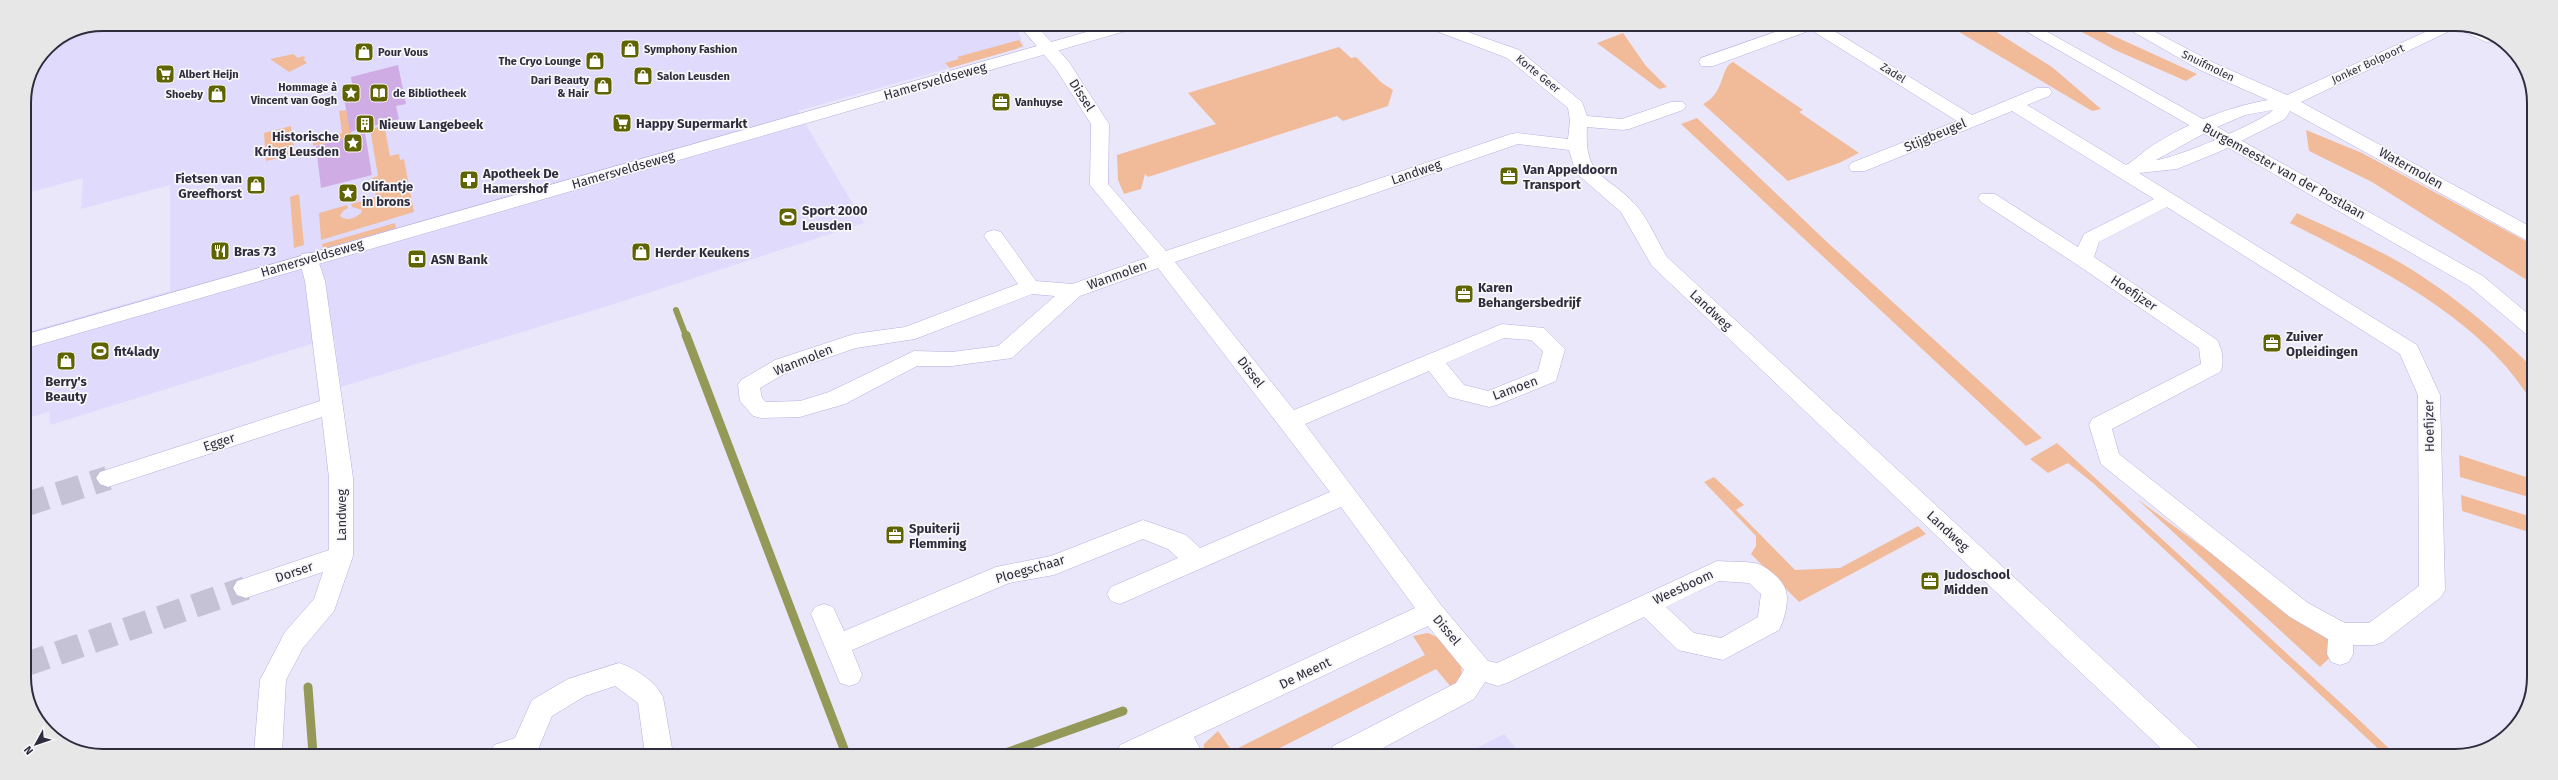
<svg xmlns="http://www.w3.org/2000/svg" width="2558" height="780" font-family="'Fira Sans',sans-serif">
<rect width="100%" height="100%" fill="#eae7fb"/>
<g fill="#e0dbfc">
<polygon points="103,24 1016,25 1024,47 798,111 864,223 611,305 341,387 334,337 50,425 49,412 24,419 24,333 170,291 170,185 81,209 83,178 24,194 24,103 30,72 47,47 73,30"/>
<polygon points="1504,734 1521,755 1463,755"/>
</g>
<g fill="#f1bb9a">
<polygon points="1949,26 1987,26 2052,67 2101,109 2092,111"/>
<polygon points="2071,26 2092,26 2197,74 2186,81 2115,50"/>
<polygon points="1623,33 1646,66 1667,87 1659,89 1597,43"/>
<polygon points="1019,40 1023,46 1016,49 950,68 945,63 959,59 957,57"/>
<polygon points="1339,47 1351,58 1356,57 1382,83 1393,90 1388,106 1343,121 1337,116 1148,177 1145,174 1141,189 1124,194 1118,180 1117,155 1216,124 1188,93"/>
<polygon points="293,54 298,58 303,56 306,58 303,59 307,63 289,72 270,59"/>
<path d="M1733 62 1803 110 1799 112 1859 153 1839 163 1788 181 1703 104C1725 94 1720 67 1733 62Z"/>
<polygon points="346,110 352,137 313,146 313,141 342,133 339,111"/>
<polygon points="1697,118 1828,243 2042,438 2026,446 1681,124"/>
<path d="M391 124 392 127 385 129 390 156 399 154 400 160 404 159 414 212 321 240 319 213 347 205 348 208 343 211 340 216C347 222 355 218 361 213L362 210 352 207 351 204 376 197 372 178 378 176 370 129Z"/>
<polygon points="291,126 295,154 266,161 264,133"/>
<polygon points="2306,130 2362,153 2533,245 2533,284 2372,182 2309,151"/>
<polygon points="299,194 304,245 294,248 290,197"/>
<path d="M2297 213C2327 227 2360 241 2390 257 2443 286 2490 326 2533 368V404C2482 317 2376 267 2290 223Z"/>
<polygon points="395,223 396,228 323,249 322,244"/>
<polygon points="2057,443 2355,716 2397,756 2386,756 2093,483 2068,463 2048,473 2030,459"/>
<polygon points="2459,455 2532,479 2532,498 2460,477"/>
<polygon points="1714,477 1744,505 1736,510 1795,570 1840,568 1918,526 1926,534 1799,602 1751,554 1756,546 1756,536 1704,482"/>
<polygon points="2461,495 2532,517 2532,533 2462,511"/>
<polygon points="2137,499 2340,648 2320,667"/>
<path d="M1427 633C1447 638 1478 671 1451 687L1436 669 1266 755H1203L1204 744 1218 731 1232 751 1425 655 1413 636Z"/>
</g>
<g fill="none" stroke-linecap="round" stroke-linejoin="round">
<polyline stroke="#949957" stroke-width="6" points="676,310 686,336"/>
<g stroke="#949957" stroke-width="9">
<polyline points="686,335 846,754"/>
<polyline points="308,687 313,754"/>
<polyline points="1003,754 1123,711"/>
</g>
</g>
<g fill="#d0ace5">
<polygon points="398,65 406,104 396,106 399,119 350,132 343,92 353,89 351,77"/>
<polygon points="365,133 372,175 321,188 316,146"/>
</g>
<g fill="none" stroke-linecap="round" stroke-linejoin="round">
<g stroke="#c5c2d5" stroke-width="24" stroke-dasharray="24 12" stroke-linecap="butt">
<polyline points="24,505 108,478"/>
<polyline points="24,665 246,588"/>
</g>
<defs>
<g id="street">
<path d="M1019 25H1036L1069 62 1109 124 1108 184 1166 251 1511 134 1517 133 1568 139 1570 121 1568 108 1507 58 1431 29 1429 26H1451L1519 50 1582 102 1587 116 1622 119 1671 102H1683L1686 106 1683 110 1629 129 1623 130 1587 127C1584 179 1606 173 1635 204 1648 218 1657 241 1667 257L2198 747 2202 756H2169L1652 266 1621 212 1576 173 1569 150 1518 144 1175 262 1294 410 1502 324 1544 328 1565 349 1556 381 1497 405 1489 407 1449 397 1429 371 1305 424 1441 605 1488 661 1497 663 1717 561C1729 562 1742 561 1755 563 1765 565 1784 580 1786 591 1789 602 1784 621 1779 630L1723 660 1678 650 1644 617 1507 683 1498 686 1485 682 1474 699 1370 755H1329L1333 746 1456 683 1464 670 1428 626 1194 737 1203 755H1175L1171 748 1157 754H1116L1120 745 1415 608 1341 507 1120 604 1111 601 1107 594 1111 587 1178 558 1168 549 1143 539 1054 575 1009 583 852 650 862 675 858 683 849 686 840 683 811 614 815 607 824 604 833 607 844 631 996 567 1051 556 1143 520 1186 535 1200 548 1330 492 1158 268 1080 296 1012 358 952 366H917L845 404 800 417 761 418 753 416 740 401 738 385 741 380 775 360 854 334 905 327 1018 284 984 236 987 232 994 230 1001 232 1036 281 1072 284 1149 257 1090 185 1091 124 1056 69ZM1032 294 1055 296 998 346 952 352 914 351 829 392 800 401 766 402 762 398 760 388 791 370 856 348 915 339ZM1504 338 1531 340 1543 351 1538 371 1488 391 1464 385 1446 363ZM1719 581 1749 583 1761 594 1758 617 1721 638 1694 633 1666 607Z"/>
<path d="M1792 26H1826L1972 115 2037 88H2049L2052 92 2049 96 2027 105 2126 165C2134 161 2139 155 2146 150 2180 126 2227 107 2268 100L2200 70 2123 26H2144L2212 62 2287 95 2436 27H2476L2498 41 2486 42 2456 28 2301 102 2533 228V242L2526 240 2290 111 2285 119 2221 151 2177 169 2139 173 2417 345 2440 395 2445 590 2441 597 2383 642 2374 645H2353V654L2349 662 2340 665 2331 662 2327 654 2328 639 2290 617 2101 464 2089 425 2092 419 2201 364 2199 348 2076 264 1981 202 1978 198 1981 194H1995L2078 247 2084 234 2154 199 2012 111 1865 171H1851L1849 167 1851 163 1957 121 1811 30 1713 66H1701L1699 62 1701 58ZM2273 110C2262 122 2174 159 2156 160L2210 130 2245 115ZM2167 207 2400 354 2418 395 2419 586 2369 623H2345L2308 603 2119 454 2112 429 2220 372C2225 364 2222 348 2217 340L2094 257 2099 242Z"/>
<polygon points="309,253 316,254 325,281 353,478 353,556 334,611 303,648 286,680 282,753 254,753 260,680 285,632 314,599 323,572 246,598 237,595 233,588 237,581 329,550 329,478 322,417 108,487 100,484 96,478 100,472 320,401 305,281 299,259 302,254"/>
<path d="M619 663C635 668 656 682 663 697L673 754H645L638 703 615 686 585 696 552 716 539 747 540 754H490L494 745 515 738 532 700 568 679Z"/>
</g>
<g id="secondary">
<polygon points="1111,25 1138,25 1136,28 24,349 24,335"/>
<polygon points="2017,26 2037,26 2483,276 2533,318 2533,336 2526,334 2469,286"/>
</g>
</defs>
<use href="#street" stroke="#b7afdc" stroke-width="1"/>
<use href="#secondary" stroke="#b7afdc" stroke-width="1"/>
<use href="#street" fill="#fff" fill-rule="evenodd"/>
<use href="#secondary" fill="#fff" fill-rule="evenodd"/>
</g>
<defs>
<symbol id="shop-square" viewBox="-11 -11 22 22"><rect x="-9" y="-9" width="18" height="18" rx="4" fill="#5f6300" stroke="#f7f7f7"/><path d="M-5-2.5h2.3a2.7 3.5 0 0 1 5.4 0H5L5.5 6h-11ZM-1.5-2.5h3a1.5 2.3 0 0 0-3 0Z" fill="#fff"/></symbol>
<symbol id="supermarket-square" viewBox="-11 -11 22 22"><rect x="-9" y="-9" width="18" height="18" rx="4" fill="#5f6300" stroke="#f7f7f7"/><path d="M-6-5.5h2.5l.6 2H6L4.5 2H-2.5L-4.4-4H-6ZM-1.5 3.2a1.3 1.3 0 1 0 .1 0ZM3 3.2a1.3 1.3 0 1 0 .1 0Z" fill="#fff"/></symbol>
<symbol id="sight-square" viewBox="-11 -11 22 22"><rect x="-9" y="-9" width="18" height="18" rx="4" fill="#5f6300" stroke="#f7f7f7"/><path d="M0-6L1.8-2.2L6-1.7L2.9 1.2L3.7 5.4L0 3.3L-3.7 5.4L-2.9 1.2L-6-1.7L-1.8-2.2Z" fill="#fff"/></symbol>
<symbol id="library-square" viewBox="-11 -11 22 22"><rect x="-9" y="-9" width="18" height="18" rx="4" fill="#5f6300" stroke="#f7f7f7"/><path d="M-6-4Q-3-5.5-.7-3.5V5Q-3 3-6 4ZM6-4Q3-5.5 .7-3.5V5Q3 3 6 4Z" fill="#fff"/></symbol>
<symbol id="office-square" viewBox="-11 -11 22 22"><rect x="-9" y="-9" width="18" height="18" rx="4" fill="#5f6300" stroke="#f7f7f7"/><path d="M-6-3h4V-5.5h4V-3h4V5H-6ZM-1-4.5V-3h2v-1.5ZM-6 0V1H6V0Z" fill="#fff"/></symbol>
<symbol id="building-square" viewBox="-11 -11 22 22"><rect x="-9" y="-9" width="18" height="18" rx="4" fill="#5f6300" stroke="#f7f7f7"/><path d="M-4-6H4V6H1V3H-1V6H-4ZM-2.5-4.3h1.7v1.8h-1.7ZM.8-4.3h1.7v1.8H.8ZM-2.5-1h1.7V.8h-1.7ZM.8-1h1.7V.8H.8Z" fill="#fff"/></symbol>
<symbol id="pharmacy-square" viewBox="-11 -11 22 22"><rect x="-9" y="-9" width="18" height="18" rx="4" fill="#5f6300" stroke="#f7f7f7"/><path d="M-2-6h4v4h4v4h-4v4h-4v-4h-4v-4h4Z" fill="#fff"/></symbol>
<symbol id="stadium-square" viewBox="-11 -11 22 22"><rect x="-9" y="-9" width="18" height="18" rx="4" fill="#5f6300" stroke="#f7f7f7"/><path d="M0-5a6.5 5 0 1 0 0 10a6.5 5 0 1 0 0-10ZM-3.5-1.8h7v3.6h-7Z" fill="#fff"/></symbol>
<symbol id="restaurant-square" viewBox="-11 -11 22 22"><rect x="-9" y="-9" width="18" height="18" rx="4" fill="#5f6300" stroke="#f7f7f7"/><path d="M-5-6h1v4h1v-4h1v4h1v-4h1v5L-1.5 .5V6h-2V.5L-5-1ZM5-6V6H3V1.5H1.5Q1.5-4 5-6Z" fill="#fff"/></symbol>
<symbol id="bank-square" viewBox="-11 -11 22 22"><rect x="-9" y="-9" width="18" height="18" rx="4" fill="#5f6300" stroke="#f7f7f7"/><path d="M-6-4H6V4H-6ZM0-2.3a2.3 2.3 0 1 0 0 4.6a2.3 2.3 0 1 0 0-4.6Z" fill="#fff"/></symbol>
</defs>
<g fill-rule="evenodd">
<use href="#shop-square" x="619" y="38" width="22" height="22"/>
<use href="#shop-square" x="353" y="41" width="22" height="22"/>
<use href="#shop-square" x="584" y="50" width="22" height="22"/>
<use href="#supermarket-square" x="154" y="63" width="22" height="22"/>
<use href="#shop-square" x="632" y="65" width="22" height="22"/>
<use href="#shop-square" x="592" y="75" width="22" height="22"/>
<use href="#sight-square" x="340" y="82" width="22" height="22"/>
<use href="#library-square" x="368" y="82" width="22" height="22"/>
<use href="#shop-square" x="206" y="83" width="22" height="22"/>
<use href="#office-square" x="990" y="91" width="22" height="22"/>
<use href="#supermarket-square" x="611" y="112" width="22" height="22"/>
<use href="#building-square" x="354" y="113" width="22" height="22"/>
<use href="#sight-square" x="342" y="132" width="22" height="22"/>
<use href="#office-square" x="1498" y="165" width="22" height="22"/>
<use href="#pharmacy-square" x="458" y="169" width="22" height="22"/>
<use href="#shop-square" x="245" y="174" width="22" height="22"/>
<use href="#sight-square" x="337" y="182" width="22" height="22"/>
<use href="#stadium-square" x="777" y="206" width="22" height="22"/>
<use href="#restaurant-square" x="209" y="240" width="22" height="22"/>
<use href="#shop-square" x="630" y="241" width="22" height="22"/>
<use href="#bank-square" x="406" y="248" width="22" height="22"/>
<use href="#office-square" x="1453" y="283" width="22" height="22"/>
<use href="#office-square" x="2261" y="332" width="22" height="22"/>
<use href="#stadium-square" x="89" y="340" width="22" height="22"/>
<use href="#shop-square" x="55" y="350" width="22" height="22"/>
<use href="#office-square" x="884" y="524" width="22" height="22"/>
<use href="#office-square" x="1919" y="570" width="22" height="22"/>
</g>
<g text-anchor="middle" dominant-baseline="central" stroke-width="3.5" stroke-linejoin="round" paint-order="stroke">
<g font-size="11" font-weight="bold" fill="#2f2c3e" stroke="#f7f7f7" text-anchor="start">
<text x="644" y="49">Symphony Fashion</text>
<text x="378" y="52">Pour Vous</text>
<text x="581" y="61" text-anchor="end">The Cryo Lounge</text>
<text x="179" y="74">Albert Heijn</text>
<text x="657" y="76">Salon Leusden</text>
<text x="589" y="80" text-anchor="end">Dari Beauty<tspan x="589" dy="13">&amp; Hair</tspan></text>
<text x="337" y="87" text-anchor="end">Hommage à<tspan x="337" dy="13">Vincent van Gogh</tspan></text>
<text x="393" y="93">de Bibliotheek</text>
<text x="203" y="94" text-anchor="end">Shoeby</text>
<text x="1015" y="102">Vanhuyse</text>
</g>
<g font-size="11" fill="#2f2c3e" stroke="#f7f7f7">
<text transform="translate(2368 64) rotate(-25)">Jonker Bolpoort</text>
<text transform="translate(2208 66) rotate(26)">Snuifmolen</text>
<text transform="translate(1893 73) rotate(32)">Zadel</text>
<text transform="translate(1538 74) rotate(39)">Korte Geer</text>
</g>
<g font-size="13" fill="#2f2c3e" stroke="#f7f7f7">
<text transform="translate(935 81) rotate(-16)">Hamersveldseweg</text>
<text transform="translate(1082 95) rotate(57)">Dissel</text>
<text transform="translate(1935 135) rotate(-23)">Stijgbeugel</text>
<text transform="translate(2411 168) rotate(29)">Watermolen</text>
<text transform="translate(623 170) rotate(-16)">Hamersveldseweg</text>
<text transform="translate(2284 171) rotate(29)">Burgemeester van der Postlaan</text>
<text transform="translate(1416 172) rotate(-19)">Landweg</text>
<text transform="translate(312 258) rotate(-16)">Hamersveldseweg</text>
<text transform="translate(1117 275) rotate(-20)">Wanmolen</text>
<text transform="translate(2134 293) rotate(34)">Hoefijzer</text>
<text transform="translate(1711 310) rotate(43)">Landweg</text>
<text transform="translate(803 360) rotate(-22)">Wanmolen</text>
<text transform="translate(1251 372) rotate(52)">Dissel</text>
<text transform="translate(1515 388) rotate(-20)">Lamoen</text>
<text transform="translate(2429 426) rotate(-91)">Hoefijzer</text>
<text transform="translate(219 442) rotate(-18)">Egger</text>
<text transform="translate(341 515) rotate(-90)">Landweg</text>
<text transform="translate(1948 531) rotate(43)">Landweg</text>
<text transform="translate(1030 569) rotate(-16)">Ploegschaar</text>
<text transform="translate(294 572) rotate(-19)">Dorser</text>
<text transform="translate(1683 587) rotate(-25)">Weesboom</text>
<text transform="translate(1447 630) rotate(50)">Dissel</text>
<text transform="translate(1305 673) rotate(-26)">De Meent</text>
</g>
<g font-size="13" font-weight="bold" fill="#2f2c3e" stroke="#f7f7f7" text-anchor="start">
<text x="636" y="123">Happy Supermarkt</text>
<text x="379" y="124">Nieuw Langebeek</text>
<text x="339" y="136" text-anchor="end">Historische<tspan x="339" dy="15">Kring Leusden</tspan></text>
<text x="1523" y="169">Van Appeldoorn<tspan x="1523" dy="15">Transport</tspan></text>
<text x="483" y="173">Apotheek De<tspan x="483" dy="15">Hamershof</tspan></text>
<text x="242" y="178" text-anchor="end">Fietsen van<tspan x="242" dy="15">Greefhorst</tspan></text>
<text x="362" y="186">Olifantje<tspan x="362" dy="15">in brons</tspan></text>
<text x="802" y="210">Sport 2000<tspan x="802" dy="15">Leusden</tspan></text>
<text x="234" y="251">Bras 73</text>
<text x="655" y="252">Herder Keukens</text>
<text x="431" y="259">ASN Bank</text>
<text x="1478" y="287">Karen<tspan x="1478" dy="15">Behangersbedrijf</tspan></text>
<text x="2286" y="336">Zuiver<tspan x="2286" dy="15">Opleidingen</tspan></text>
<text x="114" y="351">fit4lady</text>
<text x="66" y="381" text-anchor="middle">Berry's<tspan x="66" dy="15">Beauty</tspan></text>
<text x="909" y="528">Spuiterij<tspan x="909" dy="15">Flemming</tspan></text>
<text x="1944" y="574">Judoschool<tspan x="1944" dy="15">Midden</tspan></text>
</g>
</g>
<path d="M0 0H2558V780H0ZM103 31H2455A72 72 0 0 1 2527 103V677A72 72 0 0 1 2455 749H103A72 72 0 0 1 31 677V103A72 72 0 0 1 103 31Z" fill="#e7e7e8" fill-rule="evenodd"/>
<path fill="none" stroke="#2f2c3e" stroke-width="2" d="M103 31H2455A72 72 0 0 1 2527 103V677A72 72 0 0 1 2455 749H103A72 72 0 0 1 31 677V103A72 72 0 0 1 103 31Z"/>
<g transform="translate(36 744) rotate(230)" stroke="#f7f7f7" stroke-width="3" paint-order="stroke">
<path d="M0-3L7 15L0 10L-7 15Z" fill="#2f2c3e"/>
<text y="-6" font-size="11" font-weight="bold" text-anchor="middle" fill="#2f2c3e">N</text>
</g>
</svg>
